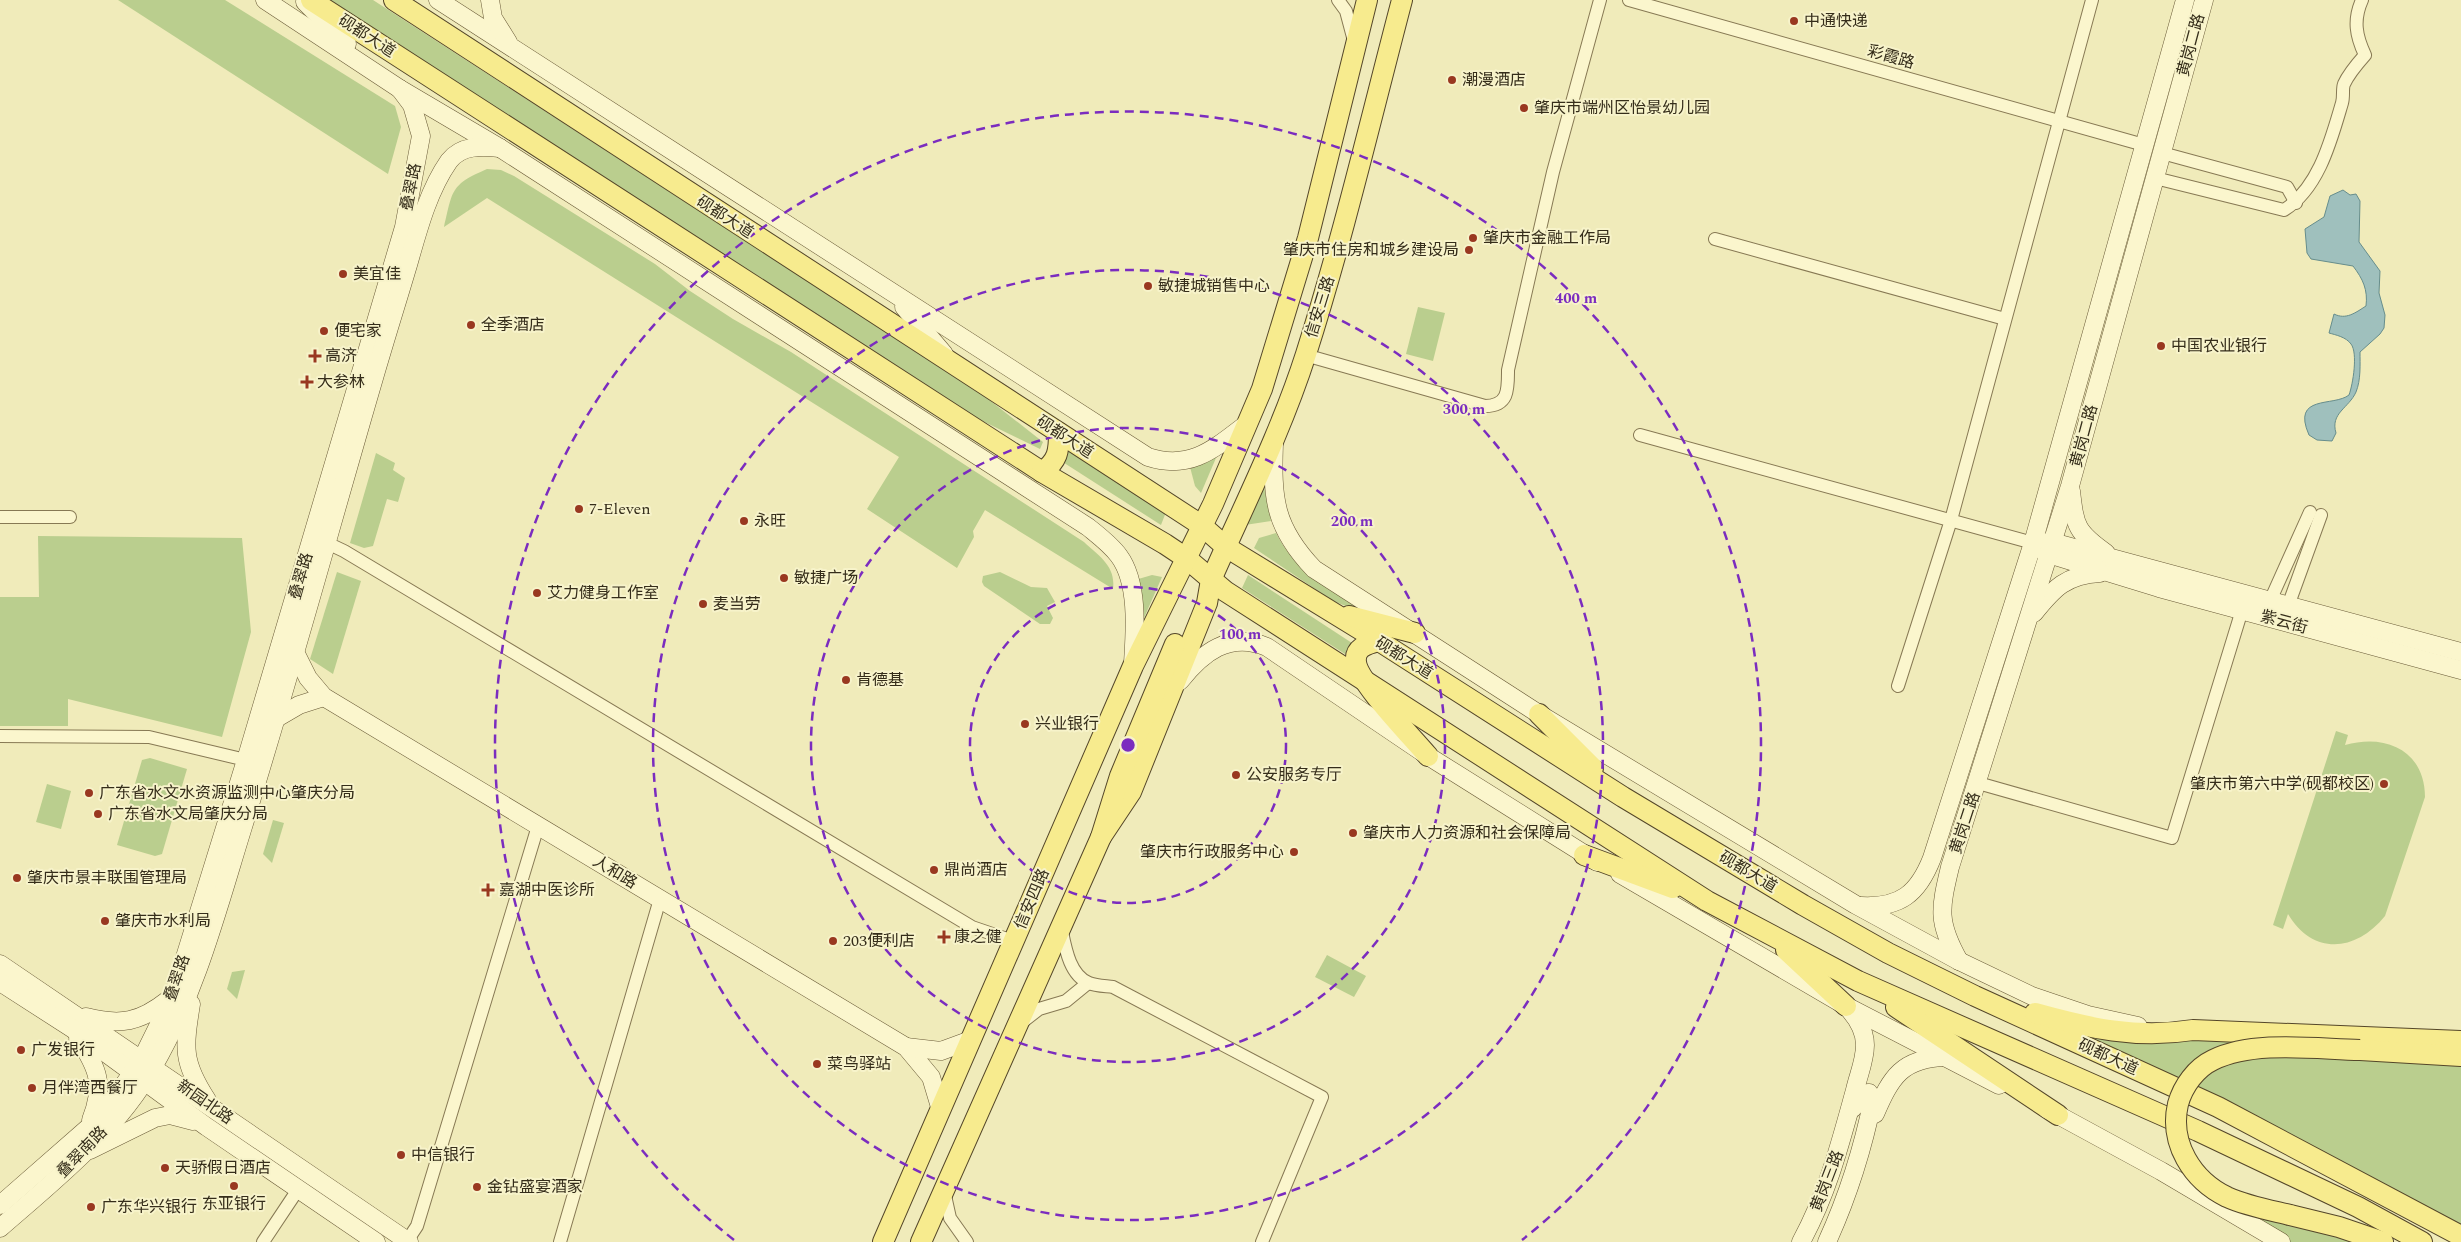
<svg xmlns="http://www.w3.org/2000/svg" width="2461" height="1242" font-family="Spectral,'Noto Sans SC',serif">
<rect width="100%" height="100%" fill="#f0ebba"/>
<g fill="#bace8e">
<polygon points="118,0 225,0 395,106 401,127 388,174"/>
<polygon points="328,0 373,0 978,391 1043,442 1040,449 968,414"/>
<path d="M487 169 501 170 514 176 655 264 690 291 733 319 791 352 1084 542C1099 556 1116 566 1113 589L985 510 973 531 974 537 957 568 867 509 899 457 487 198 444 227C453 190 450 185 487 169Z"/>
<polygon points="1418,307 1445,313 1433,361 1406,354"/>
<polygon points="1065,446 1166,512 1161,525 1058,459"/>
<polygon points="1219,451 1201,493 1195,486 1190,467"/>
<polygon points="376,453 395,463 393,470 405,478 398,502 387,499 373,546 364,548 350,543"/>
<polygon points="1263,481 1271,521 1245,525"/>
<path d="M1276 533C1295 572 1336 593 1371 616L1333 601 1254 548 1259 538Z"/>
<polygon points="38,536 242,538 251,632 222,737 68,699 68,726 0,726 0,597 39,597"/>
<polygon points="337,572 361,581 333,674 310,659"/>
<polygon points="1000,572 1031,587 1047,588 1055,602 1047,606 1053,618 1050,624 1040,624 984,586 982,582 983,576"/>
<polygon points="1152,575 1162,577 1144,618 1141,617 1135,580"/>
<polygon points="1248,575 1352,643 1345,654 1242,588"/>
<path d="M2336 731 2348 735 2345 745C2386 733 2425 751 2425 797L2385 916C2356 952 2313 956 2288 914L2283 929 2273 925Z"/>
<polygon points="150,758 187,769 162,854 155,856 117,845 142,760"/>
<polygon points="47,784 71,791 61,829 36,822"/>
<polygon points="273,820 284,823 272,863 263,854"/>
<polygon points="1327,955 1366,976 1354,997 1315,977"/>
<polygon points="245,970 237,999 227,989 232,972"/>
<polygon points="2063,1026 2252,1038 2461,1061 2461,1230"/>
<polygon points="2227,1203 2364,1242 2290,1242"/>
</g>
<path fill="#9fc0bd" stroke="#668d8c" d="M2343 190 2350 195 2356 194 2360 201 2359 242 2380 271 2379 293 2385 315 2384 328 2380 334 2360 352C2360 364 2361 380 2356 392 2349 408 2330 413 2336 433L2332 441 2317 440 2309 435C2291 394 2334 407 2349 395 2353 384 2358 353 2351 344 2346 337 2336 335 2329 333L2334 314C2346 320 2355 313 2366 306 2368 290 2363 279 2353 266L2311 259 2307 253 2305 229 2324 217 2330 196Z"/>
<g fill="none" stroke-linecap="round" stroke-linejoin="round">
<defs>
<g id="street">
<polyline points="1338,0 1346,11 1354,41"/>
<polyline points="1629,0 2144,145"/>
<polyline points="2162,153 2287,187 2296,203"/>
<path d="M2155 178 2284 210C2319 188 2331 140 2342 103 2344 96 2342 89 2344 84 2349 73 2357 64 2365 55 2356 36 2353 20 2362 0"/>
<polyline points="1715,239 2005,319"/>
<path d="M1305 355 1485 406C1509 406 1508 389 1508 370L1553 172 1600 0"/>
<polyline points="1640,435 2033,543"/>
<polyline points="0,517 70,517"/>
<polyline points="327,543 344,551 972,927 1013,941"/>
<polyline points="2270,601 2310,512"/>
<polyline points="2288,606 2321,515"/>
<polyline points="1898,686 1951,520 2092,0"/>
<polyline points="0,736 149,737 246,760"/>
<polyline points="1978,783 2172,838 2242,610"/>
<path d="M1061 927C1065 946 1069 975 1089 983 1096 986 1106 986 1113 987L1322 1097 1262 1242"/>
<polyline points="1021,1023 1039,1009 1066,1001 1088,983"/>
<polyline points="944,1191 950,1218 967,1242"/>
<polyline points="407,1241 417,1226 538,826"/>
<polyline points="263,1242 299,1188"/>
<polyline points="560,1242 660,899"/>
</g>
<g id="secondary">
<path d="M265 0 400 89 500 148 1088 527C1099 536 1111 545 1119 556 1139 583 1135 632 1133 663"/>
<path d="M438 0 1148 457C1191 471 1215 448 1248 423"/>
<polyline points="490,0 493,18 508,42"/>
<polyline points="305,2 347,44"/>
<polyline points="904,307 944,354"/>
<path d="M1274 443C1272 499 1274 527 1314 569L1539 714 1856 905 1959 961 2032 996 2088 1015 2138 1026"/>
<path d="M2071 491C2075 526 2076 532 2106 553"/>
<polyline points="2041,543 2052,542 2461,652"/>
<polyline points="2039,548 2048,554 2159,588 2461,670"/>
<path d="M2034 613C2054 588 2066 575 2100 573"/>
<polyline points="295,652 308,678 324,697 906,1047 931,1077 940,1107"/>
<path d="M1180 681C1202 653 1229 631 1267 647L1428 756 1597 862"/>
<polyline points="275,719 299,705 324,697"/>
<polyline points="1620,874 1846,1006 1999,1085"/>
<path d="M1861 906C1900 908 1918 894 1932 858L2033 543 2185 0"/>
<path d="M1959 961C1937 922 1940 909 1950 867L2070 486 2204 0"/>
<polyline points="0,964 409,1242"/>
<polyline points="0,982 73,1029 207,1127 376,1242"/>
<path d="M191 1004C184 1048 182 1062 207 1100"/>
<path d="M86 1017C121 1026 140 1022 168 1000"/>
<path d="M78 1038C98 1068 105 1085 91 1120"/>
<polyline points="906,1047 941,1051 971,1040"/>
<polyline points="2047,1109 2161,1171 2281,1242"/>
<path d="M1875 1114C1891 1077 1902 1058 1946 1057"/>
<polyline points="90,1150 155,1118 170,1115 193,1121"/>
<polyline points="0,1205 88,1128 111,1103 142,1059 173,996 246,760 404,227 421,136 412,105 400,89"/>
<path d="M0 1228C55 1180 117 1131 153 1067 196 993 217 911 242 830 289 680 330 528 374 378 385 340 397 302 408 265 418 230 428 191 449 161 461 145 482 146 500 148"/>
<path d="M1801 1242C1828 1192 1840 1144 1855 1090 1858 1076 1865 1061 1865 1045 1865 1031 1857 1018 1848 1008"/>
<path d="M1827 1242C1848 1196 1863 1148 1873 1099L1869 1093 1861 1094 1853 1108"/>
</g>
<g id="primary">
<polyline points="311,0 1042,472 1165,544 1186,558 1225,591 1707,901 1858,981 2198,1131 2358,1207 2422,1242"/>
<polyline points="394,0 1201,525 1226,547 1379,641 1623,797 1803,905 1888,953 1975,996 2218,1107 2461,1236"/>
<path d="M1042 472C1058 461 1059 451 1059 433"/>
<polyline points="1349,616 1415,633"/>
<path d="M1379 641C1368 644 1354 647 1356 662 1358 682 1413 738 1428 756"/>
<polyline points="1539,714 1593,768"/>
<path d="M1101 837 1131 792 1207 603 1211 580C1244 505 1281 432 1306 354 1343 238 1371 118 1402 0"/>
<polyline points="1584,855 1673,888"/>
<polyline points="1786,950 1846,1006"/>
<polyline points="1896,1007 2058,1115"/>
<path d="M2035 1013C2089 1028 2136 1039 2193 1030L2461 1041"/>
<polyline points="2360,1050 2461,1056"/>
<polyline points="2290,1215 2339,1227 2383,1242"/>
<polyline points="883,1242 1133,666 1213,504 1262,389 1308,238 1367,0"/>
<polyline points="921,1242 1101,837 1120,776 1175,644"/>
</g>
</defs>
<use href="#street" stroke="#877954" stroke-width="14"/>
<use href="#secondary" stroke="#695a37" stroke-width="19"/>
<use href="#primary" stroke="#544629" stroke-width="22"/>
<use href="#street" stroke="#fbf6cd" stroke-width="12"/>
<use href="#secondary" stroke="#fbf6cd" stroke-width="18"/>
<use href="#primary" stroke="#f7eb8e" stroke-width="20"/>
<defs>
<path id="primary-bridge" d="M2290 1215C2269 1210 2247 1206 2227 1197 2192 1180 2169 1143 2178 1104 2183 1086 2196 1068 2213 1060 2254 1040 2315 1049 2360 1050"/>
</defs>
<use href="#primary-bridge" stroke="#544629" stroke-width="22" stroke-linecap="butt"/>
<use href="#primary-bridge" stroke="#f7eb8e" stroke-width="20"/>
</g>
<g fill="none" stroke="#7b2cbf" stroke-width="2.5" stroke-dasharray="9 6">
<circle cx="1128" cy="745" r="158"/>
<circle cx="1128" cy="745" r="317"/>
<circle cx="1128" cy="745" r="475"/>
<path d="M734 1240A633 633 0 1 1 1522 1240"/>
</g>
<g fill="#993820" stroke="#f7f3ca" stroke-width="2">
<circle cx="1794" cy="21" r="5"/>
<circle cx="1452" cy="80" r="5"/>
<circle cx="1524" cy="108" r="5"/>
<circle cx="1473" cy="238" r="5"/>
<circle cx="1469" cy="250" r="5"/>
<circle cx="343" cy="274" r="5"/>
<circle cx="1148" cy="286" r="5"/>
<circle cx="471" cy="325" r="5"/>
<circle cx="324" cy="331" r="5"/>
<circle cx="2161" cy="346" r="5"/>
<path d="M312.5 348.5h5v5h5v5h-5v5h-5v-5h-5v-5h5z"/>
<path d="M304.5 374.5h5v5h5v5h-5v5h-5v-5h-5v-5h5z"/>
<circle cx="579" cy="509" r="5"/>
<circle cx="744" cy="521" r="5"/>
<circle cx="784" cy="578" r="5"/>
<circle cx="537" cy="593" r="5"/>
<circle cx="703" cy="604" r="5"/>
<circle cx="846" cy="680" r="5"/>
<circle cx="1025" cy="724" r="5"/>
<circle cx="1236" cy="775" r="5"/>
<circle cx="2384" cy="784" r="5"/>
<circle cx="89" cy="793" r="5"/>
<circle cx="98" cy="814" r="5"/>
<circle cx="1353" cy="833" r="5"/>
<circle cx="1294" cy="852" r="5"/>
<circle cx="934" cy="870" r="5"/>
<circle cx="17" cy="878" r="5"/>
<path d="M485.5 882.5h5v5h5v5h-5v5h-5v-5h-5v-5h5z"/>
<circle cx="105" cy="921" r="5"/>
<path d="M941.5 929.5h5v5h5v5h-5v5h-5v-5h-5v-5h5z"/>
<circle cx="833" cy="941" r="5"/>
<circle cx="21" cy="1050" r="5"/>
<circle cx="817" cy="1064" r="5"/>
<circle cx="32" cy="1088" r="5"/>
<circle cx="401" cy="1155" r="5"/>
<circle cx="165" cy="1168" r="5"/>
<circle cx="234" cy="1186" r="5"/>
<circle cx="477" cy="1187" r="5"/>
<circle cx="91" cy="1207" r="5"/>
</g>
<g text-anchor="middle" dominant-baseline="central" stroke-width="4" stroke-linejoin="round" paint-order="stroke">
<g font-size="16" fill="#352d1a" stroke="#f7f3ca" text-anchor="start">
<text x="1804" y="21">中通快递</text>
<text x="1462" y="80">潮漫酒店</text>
<text x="1534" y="108">肇庆市端州区怡景幼儿园</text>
<text x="1483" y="238">肇庆市金融工作局</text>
<text x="1459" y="250" text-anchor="end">肇庆市住房和城乡建设局</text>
<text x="353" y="274">美宜佳</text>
<text x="1158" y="286">敏捷城销售中心</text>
<text x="481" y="325">全季酒店</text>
<text x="334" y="331">便宅家</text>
<text x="2171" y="346">中国农业银行</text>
<text x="325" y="356">高济</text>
<text x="317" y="382">大参林</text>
<text x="589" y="509">7-Eleven</text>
<text x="754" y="521">永旺</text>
<text x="794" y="578">敏捷广场</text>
<text x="547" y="593">艾力健身工作室</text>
<text x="713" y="604">麦当劳</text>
<text x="856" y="680">肯德基</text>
<text x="1035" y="724">兴业银行</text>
<text x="1246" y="775">公安服务专厅</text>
<text x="2374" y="784" text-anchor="end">肇庆市第六中学(砚都校区)</text>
<text x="99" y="793">广东省水文水资源监测中心肇庆分局</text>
<text x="108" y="814">广东省水文局肇庆分局</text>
<text x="1363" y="833">肇庆市人力资源和社会保障局</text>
<text x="1284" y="852" text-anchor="end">肇庆市行政服务中心</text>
<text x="944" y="870">鼎尚酒店</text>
<text x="27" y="878">肇庆市景丰联围管理局</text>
<text x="499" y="890">嘉湖中医诊所</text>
<text x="115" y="921">肇庆市水利局</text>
<text x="954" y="937">康之健</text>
<text x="843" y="941">203便利店</text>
<text x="31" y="1050">广发银行</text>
<text x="827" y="1064">菜鸟驿站</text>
<text x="42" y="1088">月伴湾西餐厅</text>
<text x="411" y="1155">中信银行</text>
<text x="175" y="1168">天骄假日酒店</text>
<text x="487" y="1187">金钻盛宴酒家</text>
<text x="234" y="1204" text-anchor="middle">东亚银行</text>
<text x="101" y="1207">广东华兴银行</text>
</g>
<g font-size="16" fill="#352d1a" stroke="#f7f3ca">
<text transform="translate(367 36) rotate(33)">砚都大道</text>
<text transform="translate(2191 45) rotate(-75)">黄岗二路</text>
<text transform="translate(1891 57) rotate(16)">彩霞路</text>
<text transform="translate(411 187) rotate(-79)">叠翠路</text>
<text transform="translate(725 217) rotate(33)">砚都大道</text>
<text transform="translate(1320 307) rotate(-73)">信安三路</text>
<text transform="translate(2084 436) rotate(-75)">黄岗二路</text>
<text transform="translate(1065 437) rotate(33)">砚都大道</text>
<text transform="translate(301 576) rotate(-74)">叠翠路</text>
<text transform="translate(2284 622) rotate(15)">紫云街</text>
<text transform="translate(1404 658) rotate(32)">砚都大道</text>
<text transform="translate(1965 823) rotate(-72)">黄岗二路</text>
<text transform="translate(615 872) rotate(31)">人和路</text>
<text transform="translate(1748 872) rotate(31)">砚都大道</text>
<text transform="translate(1032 899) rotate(-67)">信安四路</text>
<text transform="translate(177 978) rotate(-71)">叠翠路</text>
<text transform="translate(2108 1057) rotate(25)">砚都大道</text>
<text transform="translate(205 1102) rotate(35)">新园北路</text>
<text transform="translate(82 1152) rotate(-46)">叠翠南路</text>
<text transform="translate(1827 1181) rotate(-69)">黄岗三路</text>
</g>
</g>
<circle cx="1128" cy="745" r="8" fill="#7b2cbf" stroke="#f7f3ca" stroke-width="2.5"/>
<g font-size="15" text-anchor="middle" font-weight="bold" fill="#7b2cbf" stroke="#f7f3ca" stroke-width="4" stroke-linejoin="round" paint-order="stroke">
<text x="1576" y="303">400 m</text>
<text x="1464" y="414">300 m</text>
<text x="1352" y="526">200 m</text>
<text x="1240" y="639">100 m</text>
</g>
</svg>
